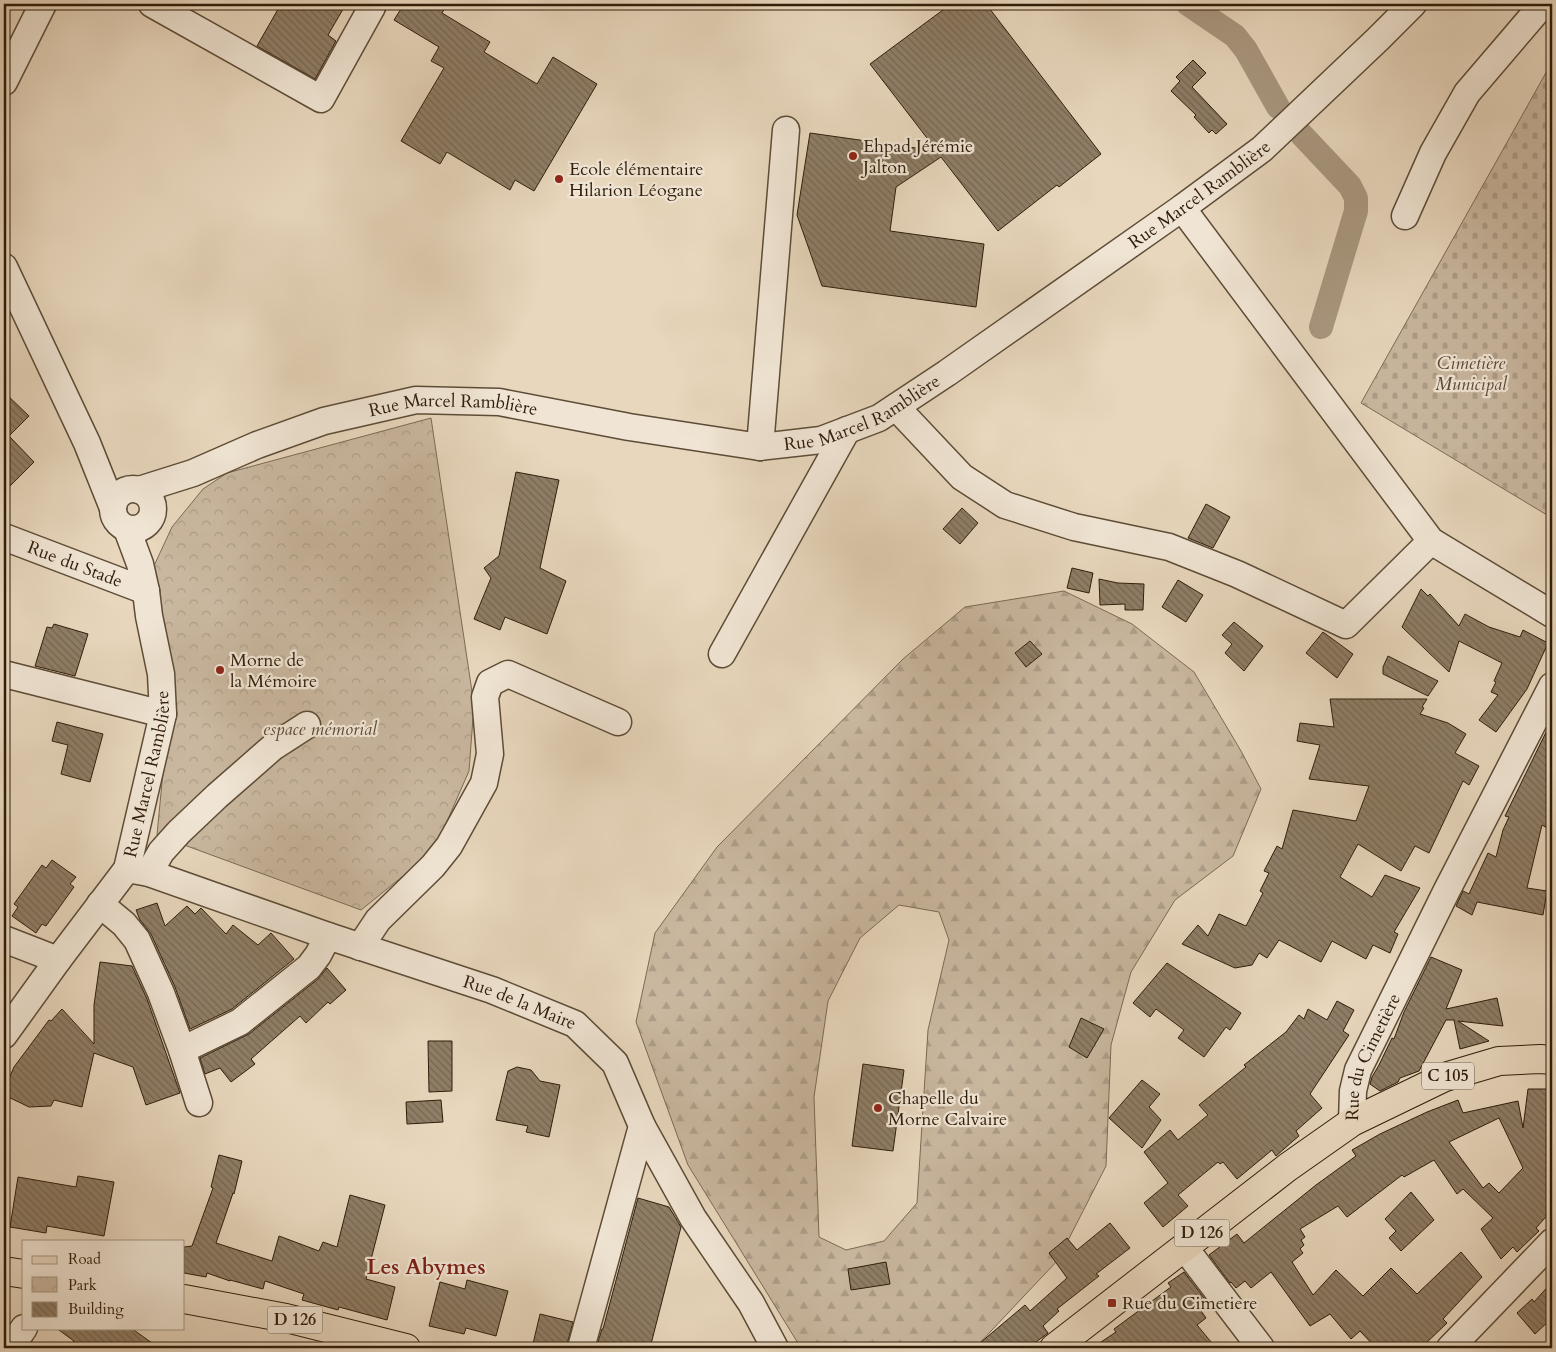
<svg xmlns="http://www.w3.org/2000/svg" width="1556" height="1352" font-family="Cardo,serif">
<defs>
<pattern id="forest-firs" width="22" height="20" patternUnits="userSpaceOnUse" patternTransform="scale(1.25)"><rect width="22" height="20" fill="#c9b79f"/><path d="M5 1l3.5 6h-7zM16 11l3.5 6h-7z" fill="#ad9d88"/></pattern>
<pattern id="cemetery-stones" width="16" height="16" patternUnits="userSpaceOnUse" patternTransform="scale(1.25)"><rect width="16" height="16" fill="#c9b79f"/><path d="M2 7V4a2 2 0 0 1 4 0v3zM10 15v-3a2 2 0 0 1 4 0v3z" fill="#ad9d88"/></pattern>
<pattern id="park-crowns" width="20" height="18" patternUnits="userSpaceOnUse" patternTransform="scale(1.25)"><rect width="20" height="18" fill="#c9b79f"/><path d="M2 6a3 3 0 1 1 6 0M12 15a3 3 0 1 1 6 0" fill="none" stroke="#ad9d88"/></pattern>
<pattern id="building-back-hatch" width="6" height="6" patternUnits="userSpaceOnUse" patternTransform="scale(1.25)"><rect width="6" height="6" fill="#8f7e67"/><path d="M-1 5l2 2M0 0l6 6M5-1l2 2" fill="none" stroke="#756753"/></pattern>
</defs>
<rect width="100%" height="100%" fill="#e8d7bd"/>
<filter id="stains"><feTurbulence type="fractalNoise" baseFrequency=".004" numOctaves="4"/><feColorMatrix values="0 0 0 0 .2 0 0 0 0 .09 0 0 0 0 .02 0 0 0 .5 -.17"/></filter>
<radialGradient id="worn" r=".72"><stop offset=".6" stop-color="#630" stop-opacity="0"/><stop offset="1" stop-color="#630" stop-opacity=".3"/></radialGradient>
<path fill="url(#forest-firs)" stroke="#7c6a54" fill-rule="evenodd" d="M1064 591 1132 624 1194 672 1241 751 1261 789 1233 856 1175 900 1131 972 1111 1045 1106 1166 1058 1260 975 1348H801L688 1165 636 1022 655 933 717 847 903 659 965 607ZM899 905 939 912 949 940 928 1030 917 1203 884 1241 846 1250 819 1237 814 1097 828 1001 860 938Z"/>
<polygon fill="url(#cemetery-stones)" stroke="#7c6a54" points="1552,62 1552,518 1361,403"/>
<polygon fill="url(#park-crowns)" stroke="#7c6a54" points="431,418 474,705 469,771 434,851 361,910 157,835 171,688 153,568 172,527 203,489 227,473"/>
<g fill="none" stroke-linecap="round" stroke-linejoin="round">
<g stroke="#a99880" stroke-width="24">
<polyline points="1188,4 1235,36 1246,50 1278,107"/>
<polyline points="1301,134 1350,186 1356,198 1356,211 1321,327"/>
</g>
</g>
<g fill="url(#building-back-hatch)" stroke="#2f1d0a" fill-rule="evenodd">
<polygon points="281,4 346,4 328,35 336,41 315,79 257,46"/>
<polygon points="404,4 447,4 442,13 490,42 484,52 537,84 553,57 597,84 534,191 515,180 510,190 447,152 440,164 401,141 444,68 431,61 439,47 394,20"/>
<polygon points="951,4 986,4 1101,154 1059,187 1057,185 998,231 941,157 896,187 890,231 984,244 976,307 822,286 797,215 810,133 937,151 870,64"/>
<polygon points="1193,60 1206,73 1192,87 1227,124 1216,134 1212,130 1209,133 1194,117 1196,115 1171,91 1180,81 1176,77"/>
<polygon points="4,392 29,416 9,436 34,462 4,492"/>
<polygon points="516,472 559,480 540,568 566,581 547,634 505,617 500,630 474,619 491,578 484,568 499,556"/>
<polygon points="1206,504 1230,517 1213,548 1188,538"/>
<polygon points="962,508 978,523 960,544 943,529"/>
<polygon points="1072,568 1093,573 1089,593 1067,588"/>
<polygon points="1099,579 1118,583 1144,584 1143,610 1125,610 1125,604 1100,605"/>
<polygon points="1178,580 1203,595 1186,622 1162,607"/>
<polygon points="1421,589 1428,596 1430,594 1459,626 1465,614 1489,627 1520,637 1523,630 1548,643 1527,689 1496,732 1479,720 1498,695 1491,692 1496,682 1494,681 1502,663 1459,641 1449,672 1402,627"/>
<polygon points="1234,622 1263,646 1244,671 1225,653 1232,644 1222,635"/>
<polygon points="54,624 88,634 75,676 35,666 47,627 52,628"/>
<polygon points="1323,632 1353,654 1337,678 1306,653"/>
<polygon points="1030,641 1042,654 1026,667 1015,653"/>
<polygon points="1388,656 1438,681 1428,696 1383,674 1383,667"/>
<polygon points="1330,699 1427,699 1422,707 1424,708 1420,714 1448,723 1466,734 1455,753 1479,766 1469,785 1463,781 1429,853 1415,846 1401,871 1358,844 1340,877 1372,897 1385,875 1420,888 1394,932 1398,934 1390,953 1373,945 1366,959 1332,941 1321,962 1279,940 1267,958 1259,953 1252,965 1235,968 1182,944 1198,925 1208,936 1219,914 1246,926 1263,893 1260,891 1269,873 1264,871 1277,846 1282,849 1293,810 1356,821 1369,786 1309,779 1320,745 1297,741 1300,723 1334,727"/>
<polygon points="1552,720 1552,831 1542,825 1527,888 1547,891 1543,915 1477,902 1472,915 1456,906 1463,891 1469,894 1488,853 1496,857 1503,830 1509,817 1505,816"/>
<polygon points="57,722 103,734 90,782 61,774 68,745 52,741"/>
<polygon points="52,860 76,877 70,884 74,887 46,926 42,924 36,933 12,916 18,907 14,904 42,865 46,868"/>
<polygon points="157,903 165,926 187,906 195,914 201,908 226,934 233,925 258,945 271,933 294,959 232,1009 190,1029 175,987 151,934 140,920 136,910"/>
<polygon points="1431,957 1462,970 1446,1009 1497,998 1503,1026 1458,1021 1489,1041 1460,1049 1454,1020 1446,1020 1419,1071 1400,1078 1398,1082 1380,1091 1370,1084 1372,1077 1379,1065 1392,1038 1394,1039 1404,1012"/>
<polygon points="100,962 132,966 147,999 180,1093 146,1105 133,1067 94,1053 82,1107 54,1100 51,1106 29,1107 4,1095 4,1090 14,1067 49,1020 51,1021 62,1009 94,1044 94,1005"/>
<polygon points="1167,963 1241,1013 1230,1030 1226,1027 1204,1057 1178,1038 1184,1030 1156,1009 1150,1017 1133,1003"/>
<polygon points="327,968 346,990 330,1004 328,1002 306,1023 300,1016 251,1059 255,1064 231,1082 220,1068 205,1074 200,1058 249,1034 318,979"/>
<polygon points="1337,1001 1354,1010 1343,1031 1349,1035 1310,1094 1322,1108 1296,1131 1299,1136 1293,1141 1276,1156 1272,1150 1237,1179 1223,1162 1220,1164 1218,1162 1178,1195 1188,1206 1163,1227 1144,1203 1168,1183 1144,1152 1170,1130 1178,1140 1208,1115 1199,1105 1246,1067 1244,1065 1286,1032 1299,1015 1304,1019 1308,1009 1327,1020"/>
<polygon points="1081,1018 1104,1029 1087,1058 1069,1047"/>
<polygon points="428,1041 452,1041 452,1091 429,1092"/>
<polygon points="863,1064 904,1070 893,1151 852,1146"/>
<polygon points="517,1067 531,1070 540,1081 560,1085 549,1137 526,1132 528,1126 496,1120 508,1071"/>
<polygon points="1142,1080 1160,1094 1149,1107 1161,1120 1142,1148 1109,1118"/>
<path d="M1528 1089H1552V1210L1536 1228 1539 1231 1517 1252 1513 1247 1501 1259 1481 1229 1493 1218 1463 1189 1457 1194 1434 1160 1404 1177 1402 1175 1347 1217 1338 1206 1300 1229 1305 1237 1301 1240 1304 1245 1300 1249 1303 1253 1292 1262 1313 1295 1336 1270 1363 1296 1391 1268 1417 1294 1461 1252 1482 1277 1443 1319 1447 1323 1422 1347 1417 1343 1411 1348H1376L1360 1331 1351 1339 1330 1314 1310 1326 1271 1272 1251 1288 1245 1281 1236 1288 1231 1282 1230 1283 1209 1255 1237 1234 1244 1243 1316 1185 1356 1156 1352 1150 1380 1134 1427 1112 1458 1100 1463 1113 1518 1101 1523 1128ZM1499 1118 1523 1168 1499 1193 1489 1183 1483 1188 1449 1142Z"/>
<polygon points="441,1100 443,1122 407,1124 406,1102"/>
<polygon points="219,1155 242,1161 234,1194 233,1193 216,1243 272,1261 279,1236 319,1251 323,1242 337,1247 350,1195 385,1205 366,1279 395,1287 387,1320 339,1307 338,1310 302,1300 304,1294 265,1281 263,1289 230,1280 230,1281 207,1273 206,1277 184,1273 184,1247 192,1246 213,1188 211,1187"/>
<polygon points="78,1176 114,1182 104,1236 47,1226 46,1233 10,1227 18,1177 76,1187"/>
<polygon points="1411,1192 1434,1220 1401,1251 1389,1238 1396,1231 1385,1219"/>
<polygon points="638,1198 669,1207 681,1227 650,1348 596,1348 602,1329 603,1329"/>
<polygon points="1110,1223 1130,1248 1096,1274 1099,1276 1057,1309 1059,1311 1043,1326 1048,1333 1028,1348 974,1348 1025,1305 1030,1311 1067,1278 1049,1253 1067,1238 1077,1250"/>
<polygon points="886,1262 890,1284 851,1290 848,1269"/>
<polygon points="1184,1272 1207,1302 1199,1308 1206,1318 1197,1325 1216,1348 1092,1348 1116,1332 1114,1329 1171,1287 1168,1283"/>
<polygon points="467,1280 508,1291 496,1336 466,1328 464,1334 429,1326 440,1282 465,1289"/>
<polygon points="1552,1282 1552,1318 1535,1334 1517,1313 1532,1299 1534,1302"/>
<polygon points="540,1314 573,1322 566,1348 532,1348"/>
<polygon points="56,1328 131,1328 159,1348 69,1348 74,1341"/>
</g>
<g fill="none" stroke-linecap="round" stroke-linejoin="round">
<defs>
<g id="minor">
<polyline points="152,4 321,99 372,7"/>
<polyline points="4,82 43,4"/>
<polyline points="1182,208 1431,541 1552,614"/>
<polyline points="1405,216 1433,153 1467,93 1543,4"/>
<polyline points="4,267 87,443 113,508"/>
<polyline points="896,407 962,477 1005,505 1074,527 1169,547 1237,574 1346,625 1431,541"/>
<polyline points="760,447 786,130"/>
<circle cx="133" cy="509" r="20"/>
<path id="s1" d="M139 490 193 473 257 445 324 421 416 400 499 402 629 427 760 447 821 440 879 418 947 373 1182 208 1262 149 1378 39 1413 4"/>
<path id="s2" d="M4 537 146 591"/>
<polyline points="722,654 847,430"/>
<polyline points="4,674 163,714"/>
<path id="s3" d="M127 869 149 873 328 936 492 990 575 1024 615 1063 642 1126 581 1348"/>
<polyline points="149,873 161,852 179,832 217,796 273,747 307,725"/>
<polyline points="100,904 124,924 137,940 161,993 182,1050 199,1103"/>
<polyline points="4,939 58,960"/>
<polyline points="360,947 378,920 433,866 449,846 484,783 490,754 485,697 490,683 508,674 618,722"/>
<path id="s4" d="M4 1035 58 960 127 869 163 714 161 674 149 616 146 591 140 564 127 529"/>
<polyline points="182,1050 240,1022 309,967 318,955 328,936"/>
<path id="s5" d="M1352 1122 1353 1091 1358 1070 1446 892 1552 686"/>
<polyline points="642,1126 693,1218 751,1303 775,1348"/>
<polyline points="1184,1247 1261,1348"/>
<polyline points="10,1348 24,1328"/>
<polyline points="1450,1348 1552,1242"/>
</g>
<g id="major">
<polyline points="4,1271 24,1274"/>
<polyline points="184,1299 286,1318 406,1348"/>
<polyline points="1054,1348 1288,1167 1352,1122 1445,1077 1499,1061 1540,1059 1552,1060"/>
</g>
</defs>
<use href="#minor" stroke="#5d4c37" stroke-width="29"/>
<use href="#major" stroke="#2f1d0a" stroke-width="30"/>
<use href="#minor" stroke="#f0e5d4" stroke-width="26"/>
<use href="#major" stroke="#e8d7bd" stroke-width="28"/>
</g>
<g fill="#8f2418" stroke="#f0e5d4" stroke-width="2">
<circle cx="853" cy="156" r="5"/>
<circle cx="559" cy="179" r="5"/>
<circle cx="220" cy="670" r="5"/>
<circle cx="878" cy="1108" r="5"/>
<rect x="1107" y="1298" width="10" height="10" rx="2.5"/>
</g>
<g text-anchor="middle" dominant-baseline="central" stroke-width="4.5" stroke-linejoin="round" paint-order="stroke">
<g fill="#f0e5d4" stroke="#695947" stroke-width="1">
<rect x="1422" y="1062.5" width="52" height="27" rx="4"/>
<rect x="1174.5" y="1219.5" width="55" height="27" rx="4"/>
<rect x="267.5" y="1306.5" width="55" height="27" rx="4"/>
</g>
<g font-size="16" font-weight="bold" fill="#2f1d0a">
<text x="1448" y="1076">C 105</text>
<text x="1202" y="1233">D 126</text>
<text x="295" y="1320">D 126</text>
</g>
<g font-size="18" fill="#2f1d0a" stroke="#f0e5d4" text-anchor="start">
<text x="863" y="146">Ehpad Jérémie<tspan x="863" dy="21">Jalton</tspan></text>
<text x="569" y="169">Ecole élémentaire<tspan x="569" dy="21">Hilarion Léogane</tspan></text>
<text x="230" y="660">Morne de<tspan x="230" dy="21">la Mémoire</tspan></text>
<text x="888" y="1098">Chapelle du<tspan x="888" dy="21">Morne Calvaire</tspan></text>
<text x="1122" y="1303">Rue du Cimetiere</text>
</g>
<g font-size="18" fill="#2f1d0a" stroke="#f0e5d4">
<text stroke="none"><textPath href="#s1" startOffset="1154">Rue Marcel Ramblière</textPath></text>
<text stroke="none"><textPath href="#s1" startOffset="749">Rue Marcel Ramblière</textPath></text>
<text stroke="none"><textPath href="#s1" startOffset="329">Rue Marcel Ramblière</textPath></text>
<text stroke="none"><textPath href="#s2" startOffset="76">Rue du Stade</textPath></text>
<text stroke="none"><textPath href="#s4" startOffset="304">Rue Marcel Ramblière</textPath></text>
<text stroke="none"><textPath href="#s3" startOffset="415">Rue de la Maire</textPath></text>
<text stroke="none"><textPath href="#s5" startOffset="69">Rue du Cimetière</textPath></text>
</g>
<g font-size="18" font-style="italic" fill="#5d4b37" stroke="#f0e5d4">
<text x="1471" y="363">Cimetière<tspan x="1471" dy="21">Municipal</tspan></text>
<text x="320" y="729">espace mémorial</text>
</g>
<g font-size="22" font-weight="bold" fill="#7a1f14" stroke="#f0e5d4">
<text x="426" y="1267">Les Abymes</text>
</g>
</g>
<rect width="1556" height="1352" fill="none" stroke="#e8d7bd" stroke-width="20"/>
<rect x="5" y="5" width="1546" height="1342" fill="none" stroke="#2f1d0a" stroke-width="2.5"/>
<rect x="10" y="10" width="1536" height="1332" fill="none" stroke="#2f1d0a"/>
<rect x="22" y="1240" width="162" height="90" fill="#f0e5d4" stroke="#a39583"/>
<rect x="32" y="1256" width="25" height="8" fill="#e8d7bd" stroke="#a39583"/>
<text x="68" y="1264" font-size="15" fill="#2f1d0a">Road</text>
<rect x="32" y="1277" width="25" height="15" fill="url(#park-crowns)" stroke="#a39583"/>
<text x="68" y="1290" font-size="15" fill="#2f1d0a">Park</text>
<rect x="32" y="1302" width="25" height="15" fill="url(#building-back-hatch)" stroke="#a39583"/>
<text x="68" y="1314" font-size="15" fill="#2f1d0a">Building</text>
<rect width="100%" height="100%" filter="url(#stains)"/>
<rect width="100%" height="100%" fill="url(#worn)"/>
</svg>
